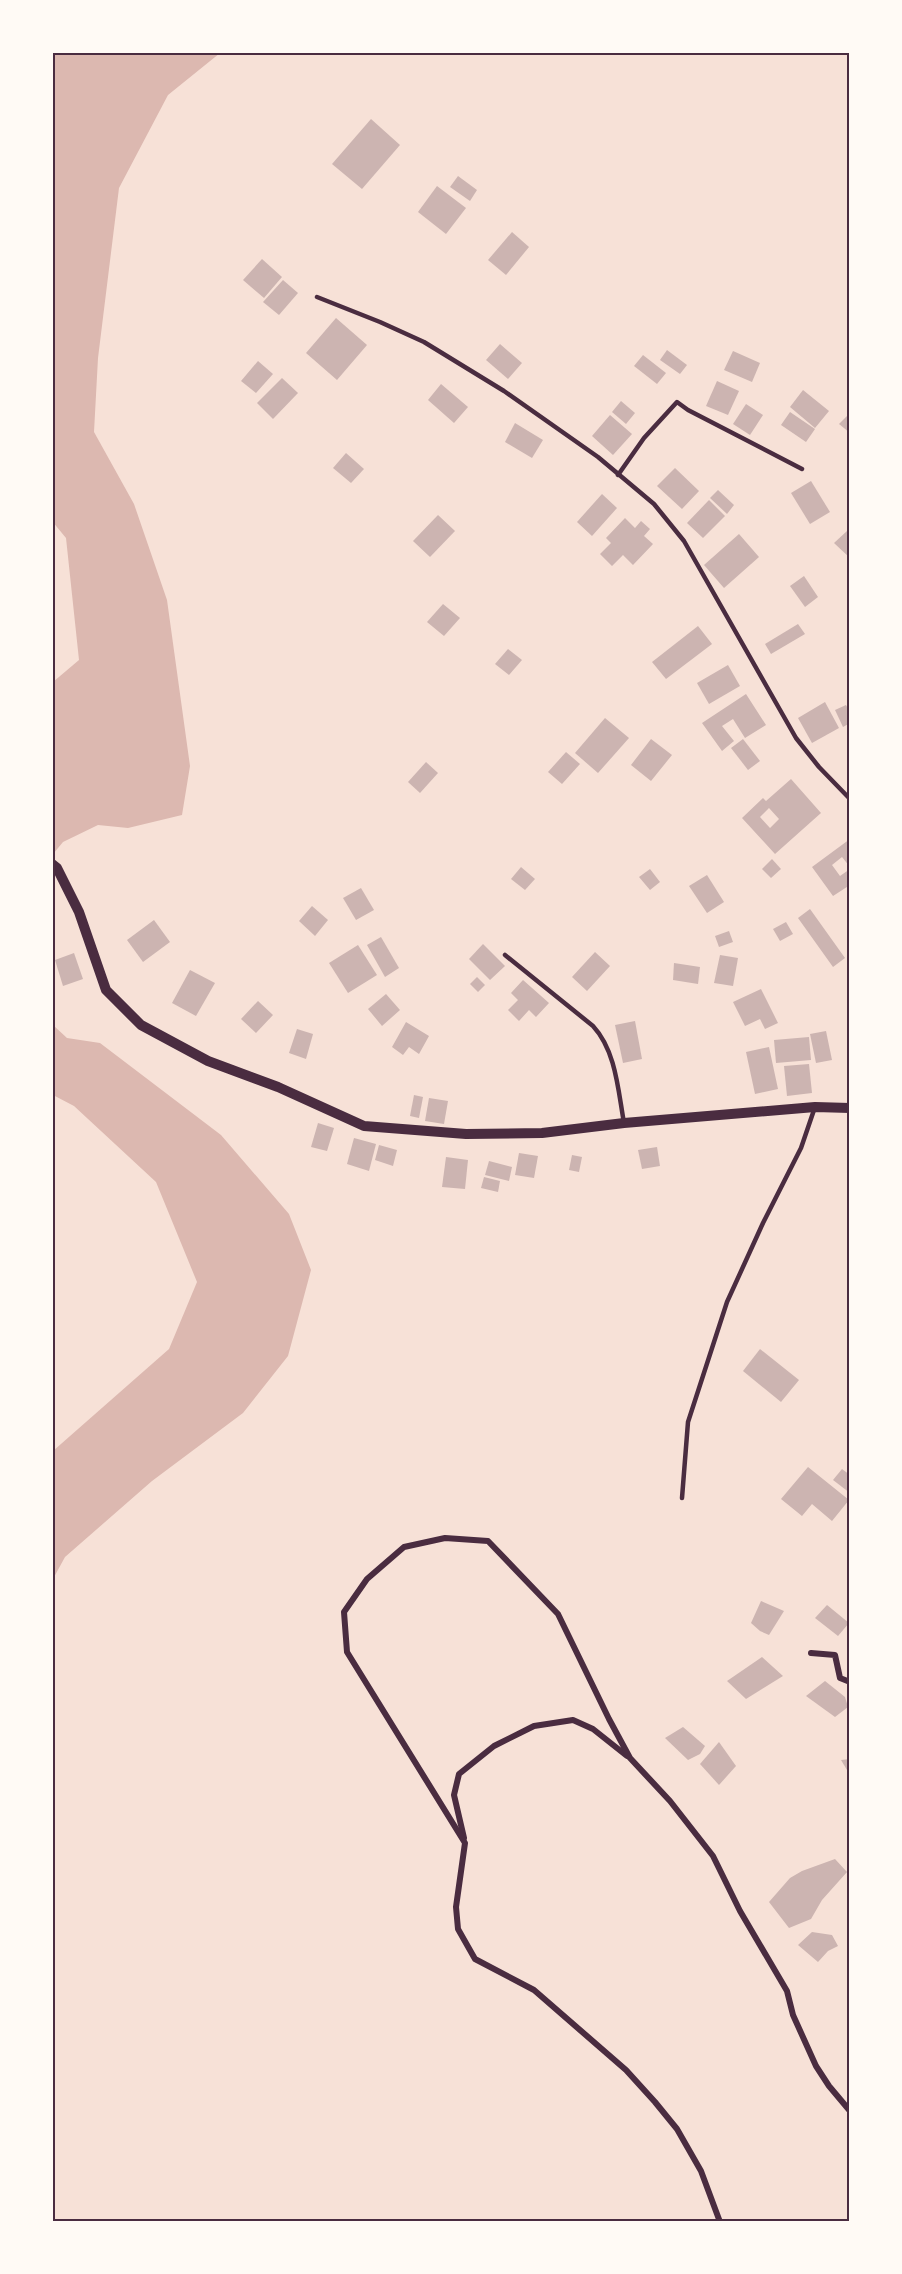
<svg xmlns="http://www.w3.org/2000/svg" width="902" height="2274" font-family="'Nunito Sans',sans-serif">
<rect width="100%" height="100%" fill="#f7e1d7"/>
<g fill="#dcb8b0">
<polygon points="53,52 220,53 168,95 119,188 98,358 94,432 134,504 167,600 190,766 182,815 128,828 98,825 63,842 53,854 53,682 79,660 66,538 52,521"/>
<polygon points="53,1025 67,1038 100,1043 221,1135 289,1214 311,1270 288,1356 243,1413 152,1481 65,1557 53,1579 53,1451 169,1349 197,1282 156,1182 74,1106 53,1095"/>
</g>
<g fill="#ccb4b1" fill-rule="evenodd">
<polygon points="371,119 400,145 362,189 332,164"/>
<polygon points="458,176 477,190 470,201 450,187"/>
<polygon points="437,186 466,208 446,234 418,212"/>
<polygon points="512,232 529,247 506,275 488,260"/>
<polygon points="262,259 282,277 264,298 243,280"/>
<polygon points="283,280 298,293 279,315 263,302"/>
<polygon points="336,318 367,345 337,380 306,353"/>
<polygon points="500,344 522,363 508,379 486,360"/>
<polygon points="667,350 687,365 680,374 660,360"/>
<polygon points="733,351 760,363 752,382 724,370"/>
<polygon points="643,355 666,373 657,384 634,366"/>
<polygon points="258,361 273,374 256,393 241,381"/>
<polygon points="282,378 298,393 273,419 257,403"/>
<polygon points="717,381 739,391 728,415 706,406"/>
<polygon points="441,384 468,407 454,423 428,400"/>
<polygon points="803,390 829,411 815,428 790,407"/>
<polygon points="621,401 635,413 626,424 612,412"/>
<polygon points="746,404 763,415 750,435 733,424"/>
<polygon points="790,412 815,429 806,442 781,425"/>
<polygon points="850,413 850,433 839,424"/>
<polygon points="610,415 632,434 613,455 592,436"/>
<polygon points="515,423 543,440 532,458 505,442"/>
<polygon points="346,453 364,469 351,483 333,468"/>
<polygon points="675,468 699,491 682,509 657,486"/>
<polygon points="811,481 830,512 810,524 791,493"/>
<polygon points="718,490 734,505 727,514 710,498"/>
<polygon points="602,494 617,508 592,536 577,522"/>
<polygon points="709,500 725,516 703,538 687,523"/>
<polygon points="438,515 455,531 430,557 413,541"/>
<polygon points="625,518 635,528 641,521 650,529 644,536 653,544 633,565 623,555 612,566 600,554 611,543 606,538"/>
<polygon points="847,531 850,534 850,558 834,543"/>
<polygon points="739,534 759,557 724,588 704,565"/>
<polygon points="804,576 818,597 805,607 790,586"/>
<polygon points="443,604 460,618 444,636 427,622"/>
<polygon points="798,624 805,634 771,654 765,644"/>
<polygon points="698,626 712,644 666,679 652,662"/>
<polygon points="508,649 522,660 509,675 495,664"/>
<polygon points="728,665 740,686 709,704 697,683"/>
<polygon points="746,694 766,725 745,738 733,719 722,726 734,741 722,751 702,723"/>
<polygon points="825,702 839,728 812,743 798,718"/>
<polygon points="846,705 850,712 850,723 843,727 835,710"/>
<polygon points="605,718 629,738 598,773 575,753"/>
<polygon points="651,739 672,755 651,781 631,765"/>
<polygon points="743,739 760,761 748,770 731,748"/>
<polygon points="566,752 580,764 562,784 548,772"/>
<polygon points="426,762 438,773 420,793 408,782"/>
<path d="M791 779 821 813 775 854 742 818 763 798 766 801ZM769 808 779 819 770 828 760 817Z"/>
<polygon points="850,839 850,867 842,857 832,865 840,876 850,869 850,885 833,896 812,867"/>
<polygon points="772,859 781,869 771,878 762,869"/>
<polygon points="521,867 535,879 525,890 511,879"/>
<polygon points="650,869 660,882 650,890 639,877"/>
<polygon points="707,875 724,902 707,913 689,886"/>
<polygon points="361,888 374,910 356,920 343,898"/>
<polygon points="312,906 328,920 315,936 299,921"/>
<polygon points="810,909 845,958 833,967 798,918"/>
<polygon points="154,920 170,942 143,962 127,940"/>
<polygon points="786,922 793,934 780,941 773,929"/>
<polygon points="729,931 733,942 719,947 715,936"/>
<polygon points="381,937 399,968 385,977 367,945"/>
<polygon points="483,944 505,966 490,980 469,959"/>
<polygon points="358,945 377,975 348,993 329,963"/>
<polygon points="595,952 610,966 587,991 572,977"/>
<polygon points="74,953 83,979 63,986 55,960"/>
<polygon points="720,955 738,958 733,986 714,983"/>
<polygon points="674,963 700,967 698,984 673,980"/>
<polygon points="190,970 215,983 196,1016 172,1003"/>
<polygon points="477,977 485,985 478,992 470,984"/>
<polygon points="523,980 549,1003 536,1017 529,1010 519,1021 508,1010 518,1000 511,993"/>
<polygon points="761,989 778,1023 765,1029 760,1019 745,1026 733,1002"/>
<polygon points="386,994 400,1010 382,1026 368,1009"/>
<polygon points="258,1001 273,1015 256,1033 241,1019"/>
<polygon points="635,1021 642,1059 623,1063 615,1025"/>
<polygon points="406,1022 429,1036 419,1054 409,1047 403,1055 392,1047"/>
<polygon points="297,1029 313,1034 306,1059 289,1053"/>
<polygon points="826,1031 832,1060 816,1063 810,1034"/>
<polygon points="809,1037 811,1060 776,1063 774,1040"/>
<polygon points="769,1047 778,1089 755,1094 746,1052"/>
<polygon points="809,1064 812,1093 787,1096 784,1066"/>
<polygon points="414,1095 423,1097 419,1118 410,1116"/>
<polygon points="429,1098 448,1101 444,1124 425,1121"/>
<polygon points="318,1123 334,1128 327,1151 311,1147"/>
<polygon points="354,1138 376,1144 369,1171 347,1164"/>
<polygon points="379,1145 397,1150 393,1166 375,1160"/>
<polygon points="657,1147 660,1166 642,1169 638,1150"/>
<polygon points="519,1153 538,1156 534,1178 515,1175"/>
<polygon points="572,1155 582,1157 579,1172 569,1170"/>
<polygon points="446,1157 468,1160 465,1189 442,1187"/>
<polygon points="489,1161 512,1167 509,1181 485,1175"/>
<polygon points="484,1177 500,1181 498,1192 481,1188"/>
<polygon points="760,1349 799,1380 781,1402 743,1371"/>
<polygon points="808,1467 849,1500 832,1521 812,1504 802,1516 781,1499"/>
<polygon points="842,1469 850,1475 850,1493 833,1480"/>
<polygon points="761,1601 784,1611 769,1635 760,1631 751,1623"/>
<polygon points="827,1605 849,1623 838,1636 815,1618"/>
<polygon points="762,1657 783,1676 746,1699 727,1681"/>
<polygon points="825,1681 845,1697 848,1707 835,1717 806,1696"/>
<polygon points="683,1727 705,1746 700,1754 688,1760 665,1738"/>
<polygon points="719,1742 736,1766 719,1785 700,1764"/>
<polygon points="850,1759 850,1775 841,1760"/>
<polygon points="835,1859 847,1872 822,1900 811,1919 789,1928 769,1902 790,1878 802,1871"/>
<polygon points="812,1932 832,1935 838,1946 828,1951 818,1962 798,1945"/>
</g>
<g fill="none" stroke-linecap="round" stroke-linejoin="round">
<g stroke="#4a2c40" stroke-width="4.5">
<polyline points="317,297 380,322 424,342 504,391 598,457 654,504 684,541 796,738 819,767 850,799"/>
<polyline points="618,475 644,438 677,402 688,410 802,469"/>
<path d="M505 955 593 1026C616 1051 618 1090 624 1123"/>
<polyline points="682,1498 688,1422 727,1302 763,1223 801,1148 815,1107"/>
</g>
<g stroke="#4a2c40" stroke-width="6">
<polyline points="811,1653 835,1655 840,1678 850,1682"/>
<polyline points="464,1838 454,1795 459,1774 494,1746 534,1726 573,1720 593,1729 627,1756"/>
<polyline points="720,2222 701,2171 677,2129 655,2102 626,2070 534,1990 475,1959 458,1929 456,1907 465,1843 347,1652 344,1612 367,1579 404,1547 445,1538 488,1541 558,1614 609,1719 630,1758 670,1801 713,1856 740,1911 787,1991 793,2015 816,2066 829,2086 850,2111"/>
</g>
<polyline stroke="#4a2c40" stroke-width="10" points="52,864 57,868 79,912 106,990 141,1025 208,1061 278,1087 364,1126 466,1134 542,1133 624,1123 815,1107 850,1108"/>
</g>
<rect width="902" height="2274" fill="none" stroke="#fffaf5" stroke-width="108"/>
<rect x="54" y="54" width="794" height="2166" fill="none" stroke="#4a2c40" stroke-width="2"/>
</svg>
